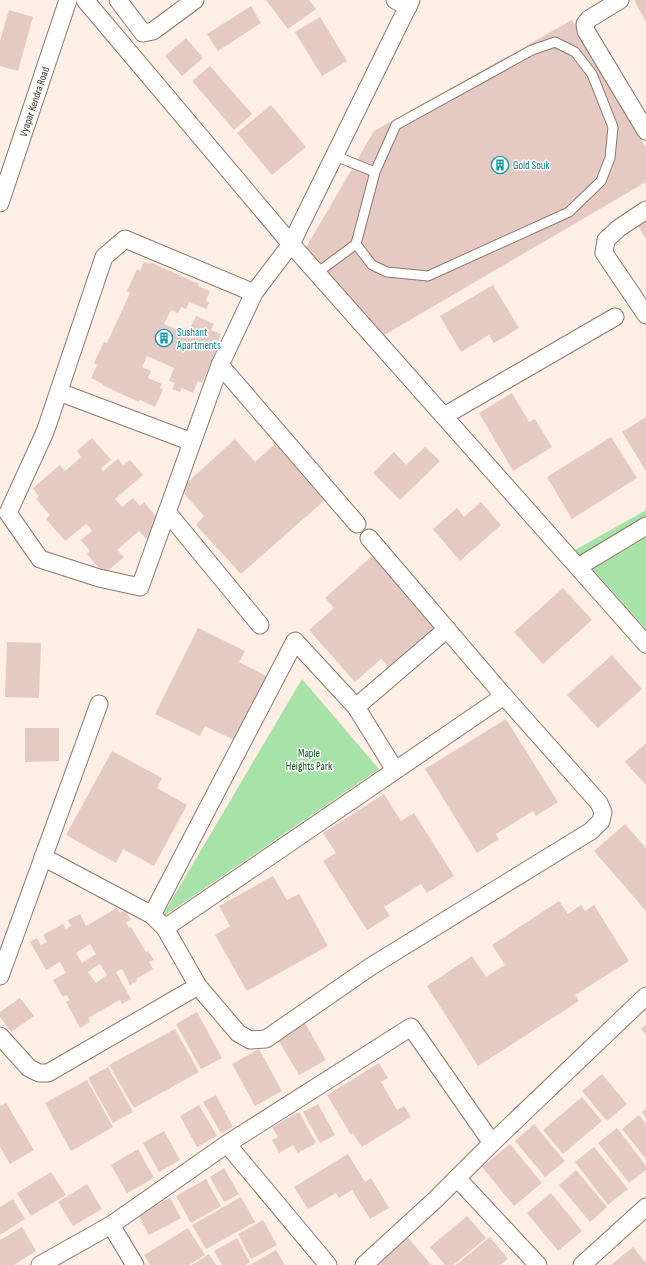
<svg xmlns="http://www.w3.org/2000/svg" width="646" height="1265" font-family="'Sofia Sans Condensed',sans-serif">
<rect width="100%" height="100%" fill="#fdefe6"/>
<g fill="#a7e2a8">
<polygon points="646,510 646,629 575,550"/>
<polygon points="302,679 379,769 161,918"/>
</g>
<g fill="#e5cac4" fill-rule="evenodd">
<polygon points="266,0 309,0 316,9 288,29"/>
<polygon points="634,0 646,0 646,22"/>
<polygon points="251,6 261,23 218,51 207,34"/>
<polygon points="9,10 33,17 18,71 0,66 0,41"/>
<polygon points="320,17 347,61 322,76 295,32"/>
<polygon points="572,20 646,148 646,182 381,337 304,251 374,131"/>
<polygon points="186,38 203,58 182,76 165,56"/>
<polygon points="210,66 252,114 234,130 192,81"/>
<polygon points="271,105 306,147 272,175 237,133"/>
<polygon points="646,221 646,239 638,226"/>
<polygon points="144,262 149,264 150,262 199,284 198,286 210,291 206,301 209,303 206,309 189,302 186,309 181,307 178,313 171,310 164,324 187,334 196,316 214,324 211,330 221,334 216,346 218,347 202,383 198,381 193,393 182,388 180,392 172,389 175,383 169,381 174,368 147,356 142,367 151,371 148,378 162,384 160,388 163,389 155,407 140,400 139,402 102,385 103,384 91,378 97,365 94,363 104,342 107,343 130,293 127,291 137,269 140,271"/>
<polygon points="493,285 519,328 494,343 489,335 461,352 440,316"/>
<polygon points="512,393 529,422 535,419 552,447 513,471 479,413"/>
<polygon points="646,417 646,471 622,432"/>
<polygon points="611,437 637,478 572,519 547,477"/>
<polygon points="92,438 111,460 101,468 103,471 118,459 123,465 130,460 143,475 115,499 122,507 133,498 140,506 144,502 161,522 155,531 146,539 139,531 117,550 124,557 104,574 87,554 90,551 81,540 92,531 86,524 65,541 46,519 50,515 36,499 39,497 33,488 60,465 65,471 81,457 77,451"/>
<polygon points="235,439 255,462 275,444 326,499 241,574 196,525 204,516 180,489"/>
<polygon points="425,447 440,461 400,500 373,473 394,452 406,465"/>
<polygon points="481,502 501,525 460,561 433,529 457,508 464,517"/>
<polygon points="372,556 436,627 390,668 381,659 355,682 309,630 334,608 325,598"/>
<polygon points="563,588 592,620 543,664 514,632"/>
<polygon points="198,628 245,651 239,662 270,678 238,742 205,726 200,736 155,714"/>
<polygon points="7,642 41,643 39,698 5,697"/>
<polygon points="612,655 642,689 598,728 567,695"/>
<polygon points="506,719 558,802 536,816 533,811 496,834 499,839 477,853 425,769"/>
<polygon points="25,728 59,728 59,761 25,762"/>
<polygon points="646,743 646,785 625,762"/>
<polygon points="112,751 162,778 157,788 187,805 154,866 123,849 116,863 66,835"/>
<polygon points="384,794 401,821 414,813 454,876 427,893 421,884 384,907 390,916 367,930 323,861 336,853 323,833"/>
<polygon points="625,824 646,848 646,911 594,851"/>
<polygon points="273,876 287,900 299,894 328,946 247,991 215,935 230,926 219,906"/>
<polygon points="559,901 568,914 581,905 585,911 594,905 629,961 575,995 579,1001 478,1066 427,986 472,956 486,977 505,965 492,945"/>
<path d="M117 908 120 913 125 910 131 920 126 922 129 928 131 927 146 952 148 951 154 960 149 962 153 969 136 979 137 981 130 985 122 969 116 972 131 999 122 1004 120 1000 88 1018 90 1022 80 1028 66 1002 70 1000 66 995 63 997 53 980 66 973 60 962 46 970 30 942 37 938 41 945 47 942 43 935 63 924 66 929 71 926 68 920 80 914 86 926ZM90 944 96 954 82 963 76 953ZM100 964 107 975 96 983 88 972Z"/>
<polygon points="20,998 34,1016 11,1032 0,1017 0,1012"/>
<polygon points="197,1012 222,1058 201,1069 176,1024"/>
<polygon points="305,1023 326,1060 299,1075 277,1038"/>
<polygon points="646,1025 646,1035 641,1029"/>
<polygon points="175,1029 199,1072 134,1108 109,1065"/>
<polygon points="259,1049 282,1091 255,1106 232,1064"/>
<polygon points="379,1063 388,1078 381,1082 397,1110 404,1106 411,1117 362,1147 353,1133 351,1135 327,1095"/>
<polygon points="108,1067 133,1112 113,1123 88,1078"/>
<polygon points="602,1074 627,1104 607,1121 582,1091"/>
<polygon points="87,1080 113,1127 71,1151 45,1103"/>
<polygon points="216,1095 233,1127 221,1133 203,1102"/>
<polygon points="582,1097 602,1121 563,1154 543,1130"/>
<polygon points="6,1103 34,1150 10,1164 0,1147 0,1106"/>
<polygon points="318,1104 335,1135 320,1143 303,1112"/>
<polygon points="199,1105 217,1136 197,1147 180,1116"/>
<polygon points="646,1109 646,1118 642,1112"/>
<polygon points="299,1112 316,1143 298,1153 293,1145 279,1153 272,1140 278,1137 272,1127"/>
<polygon points="639,1115 646,1124 646,1159 622,1129"/>
<polygon points="534,1124 565,1161 545,1177 515,1141"/>
<polygon points="617,1128 646,1166 646,1170 629,1183 598,1143"/>
<polygon points="164,1131 180,1160 159,1172 143,1143"/>
<polygon points="510,1144 542,1183 514,1206 482,1167"/>
<polygon points="594,1147 628,1189 608,1205 575,1162"/>
<polygon points="138,1149 154,1178 127,1193 111,1165"/>
<polygon points="348,1154 365,1182 371,1178 389,1208 370,1219 352,1190 339,1198 336,1193 308,1209 294,1187"/>
<polygon points="224,1168 239,1194 224,1202 210,1177"/>
<polygon points="576,1170 607,1207 590,1222 559,1185"/>
<polygon points="51,1172 66,1195 31,1216 17,1193"/>
<polygon points="206,1179 221,1206 191,1223 176,1196"/>
<polygon points="87,1184 102,1209 73,1226 58,1202"/>
<polygon points="551,1193 582,1231 558,1251 527,1213"/>
<polygon points="241,1197 255,1222 206,1249 192,1225"/>
<polygon points="170,1198 181,1218 149,1235 138,1215"/>
<polygon points="13,1199 25,1219 0,1235 0,1207"/>
<polygon points="467,1216 486,1238 453,1265 445,1265 430,1247"/>
<polygon points="263,1220 277,1245 251,1259 238,1234"/>
<polygon points="22,1227 36,1251 14,1265 0,1265 0,1240"/>
<polygon points="188,1228 205,1255 189,1265 150,1265 144,1255"/>
<polygon points="406,1235 431,1265 369,1265"/>
<polygon points="490,1237 508,1259 500,1265 456,1265"/>
<polygon points="237,1238 250,1262 245,1265 222,1265 214,1251"/>
<polygon points="633,1247 646,1263 646,1265 611,1265"/>
<polygon points="276,1250 285,1265 250,1265"/>
<polygon points="209,1254 216,1265 192,1265"/>
</g>
<g fill="none" stroke-linecap="round" stroke-linejoin="round">
<defs>
<g id="service">
<polyline points="335,156 375,172"/>
<polyline points="317,273 356,244 372,265 387,272 428,276 569,212 601,181 610,158 613,127 592,74 575,52 555,42 532,50 396,125 375,172 356,244"/>
</g>
<g id="minor">
<polyline points="85,0 291,244 646,644"/>
<polyline points="118,0 143,33 153,31 195,0"/>
<polyline points="395,0 408,7"/>
<polyline points="620,0 589,19 585,24 586,31 646,131"/>
<path id="s1" d="M0 203 68 0"/>
<polyline points="646,210 619,228 606,240 604,253 646,315"/>
<polyline points="254,293 125,239 104,257 45,432 8,513 40,559 99,578 140,587 220,365 254,293 291,244 411,0"/>
<polyline points="220,365 357,524"/>
<polyline points="59,392 192,442"/>
<polyline points="444,416 615,317"/>
<polyline points="167,512 260,625"/>
<polyline points="578,567 646,526"/>
<polyline points="395,770 356,707 447,629"/>
<polyline points="43,857 152,915 165,928 198,986 238,1033 250,1040 266,1039 370,967 591,831 601,821 603,812 599,803 504,696 369,538"/>
<polyline points="152,915 295,641 356,707"/>
<polyline points="165,928 504,696"/>
<polyline points="0,976 99,704"/>
<polyline points="0,1036 29,1068 39,1073 48,1073 198,986"/>
<polyline points="227,1144 328,1265"/>
<polyline points="457,1178 538,1265"/>
<polyline points="111,1225 135,1265"/>
<polyline points="40,1265 111,1225 227,1144 411,1027 492,1143"/>
<polyline points="364,1265 436,1199 492,1143 646,996"/>
<polyline points="582,1265 646,1207"/>
</g>
</defs>
<use href="#service" stroke="#8d786a" stroke-width="11"/>
<use href="#minor" stroke="#8d786a" stroke-width="19"/>
<use href="#service" stroke="#fff" stroke-width="9"/>
<use href="#minor" stroke="#fff" stroke-width="17"/>
</g>
<defs>
<symbol id="building-ring" viewBox="-11 -11 22 22"><circle r="9.5" fill="#fff" stroke="#0f9aa8" stroke-width="1.5"/><path d="M-4-6H4V6H1V3H-1V6H-4ZM-2.5-4.3h1.7v1.8h-1.7ZM.8-4.3h1.7v1.8H.8ZM-2.5-1h1.7V.8h-1.7ZM.8-1h1.7V.8H.8Z" fill="#0f9aa8"/></symbol>
</defs>
<g fill-rule="evenodd">
<use href="#building-ring" x="490" y="155" width="20" height="20"/>
<use href="#building-ring" x="154" y="328" width="20" height="20"/>
</g>
<g text-anchor="middle" dominant-baseline="central" stroke-width="3" stroke-linejoin="round" paint-order="stroke">
<g font-size="11" fill="#3e352f" stroke="#fff">
<text stroke="none"><textPath href="#s1" startOffset="107">Vyapar Kendra Road</textPath></text>
</g>
<g font-size="11" fill="#0d838f" stroke="#fff" text-anchor="start">
<text x="513" y="165">Gold Souk</text>
<text x="177" y="332">Sushant<tspan x="177" dy="13">Apartments</tspan></text>
</g>
<g font-size="11" fill="#045f18" stroke="#fff">
<text x="309" y="753">Maple<tspan x="309" dy="13">Heights Park</tspan></text>
</g>
</g>
</svg>
